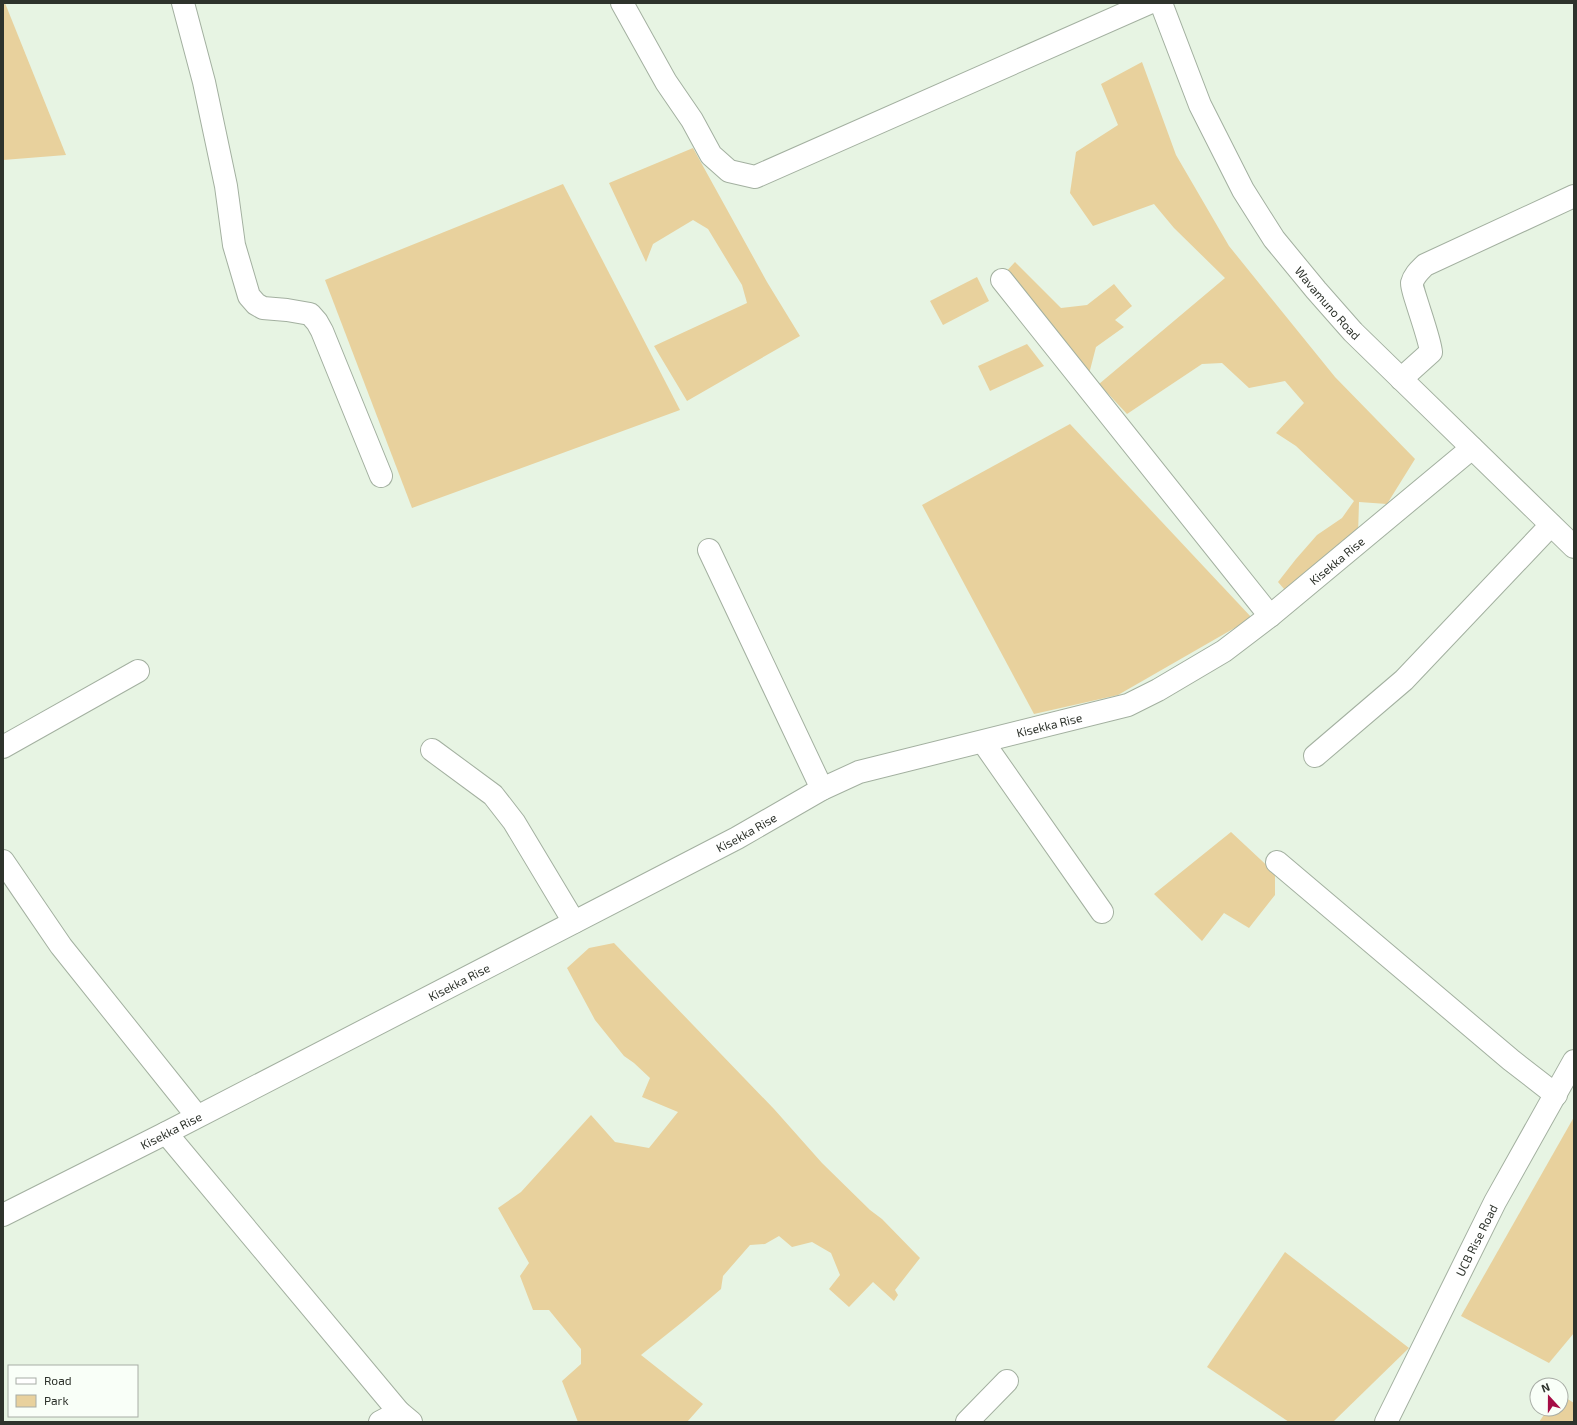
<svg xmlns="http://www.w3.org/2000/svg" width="1577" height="1425" font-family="'Exo 2',sans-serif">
<rect width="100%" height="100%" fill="#e7f4e3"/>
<g fill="#e8d19d">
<polygon points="3,3 5,3 66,155 3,160"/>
<polygon points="1142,62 1176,155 1229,246 1335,377 1415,459 1387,504 1359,502 1358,535 1291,597 1278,582 1296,559 1317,535 1342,518 1354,501 1296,446 1276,433 1304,403 1285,381 1249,388 1222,363 1202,364 1127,414 1099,384 1225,278 1174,228 1154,204 1093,226 1070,193 1076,152 1118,125 1101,84"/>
<polygon points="693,148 767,282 800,336 687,401 654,346 747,303 742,285 708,229 693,220 653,244 646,262 609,183"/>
<polygon points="563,184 680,410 412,508 325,280"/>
<polygon points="1015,262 1061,308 1087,305 1114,284 1132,306 1115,320 1124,327 1096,347 1089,374 1003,275"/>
<polygon points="977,277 989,301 943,325 930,301"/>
<polygon points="1027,344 1044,366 990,391 978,366"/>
<polygon points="1070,424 1252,618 1118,695 1034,714 922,505"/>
<polygon points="1231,832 1275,873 1275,895 1249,928 1224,913 1202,941 1154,894"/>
<polygon points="614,943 774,1109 822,1163 870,1210 882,1219 920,1258 895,1290 898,1295 894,1301 873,1282 849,1307 829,1289 840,1275 831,1253 812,1242 792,1247 779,1236 765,1244 750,1245 723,1276 721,1289 686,1319 641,1355 703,1404 687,1422 578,1422 562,1381 581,1364 581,1349 549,1310 533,1310 520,1276 529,1263 498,1208 521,1192 591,1115 615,1142 649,1148 678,1112 642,1097 650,1078 634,1063 624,1056 595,1020 567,968 589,948"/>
<polygon points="1574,1117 1574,1333 1549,1363 1461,1316"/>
<polygon points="1285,1252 1409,1348 1333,1422 1289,1422 1207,1367"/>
<polygon points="1561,1395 1574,1403 1574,1422 1539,1422 1548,1409 1561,1409"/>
</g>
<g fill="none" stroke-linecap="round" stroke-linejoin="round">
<defs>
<g id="minor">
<polyline points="183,3 204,82 226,186 234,245 249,296 256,304 263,308 287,310 310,314 317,322 322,331 381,476"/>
<polyline points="622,3 666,82 692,120 711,155 729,171 755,177 1149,3"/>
<polyline points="1002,280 1270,616"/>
<path d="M1401 379 1431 352C1430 338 1411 289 1412 283 1414 275 1420 270 1425 265L1574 196"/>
<polyline points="709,550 822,789"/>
<polyline points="983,742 1102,912"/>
<polyline points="3,747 138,671"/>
<polyline points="432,750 493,795 514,822 574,922"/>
<polyline points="1315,756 1404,680 1551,525"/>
<polyline points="3,861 61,946 197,1116"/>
<polyline points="1277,862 1511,1060 1556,1095"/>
<polyline points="166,1133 399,1412 411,1422"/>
<path id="s1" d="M3 1215 166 1133 737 838 822 789 859 772 1128 705 1158 690 1224 651 1270 616 1472 448"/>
<polyline points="380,1422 399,1412"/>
<polyline points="967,1422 1007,1381"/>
<path id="s2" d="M1386 1422 1495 1202 1574 1061"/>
</g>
<g id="major">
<path id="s3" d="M1161 3 1200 105 1243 190 1274 239 1316 290 1353 332 1574 547"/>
</g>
</defs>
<use href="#minor" stroke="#a3b0a0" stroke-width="24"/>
<use href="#major" stroke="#a3b0a0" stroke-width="24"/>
<use href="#minor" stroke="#fff" stroke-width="22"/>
<use href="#major" stroke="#fff" stroke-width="22"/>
</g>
<g text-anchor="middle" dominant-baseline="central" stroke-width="3.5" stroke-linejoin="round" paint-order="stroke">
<g font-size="12" fill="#2e332c" stroke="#f9fff8">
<text stroke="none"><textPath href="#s3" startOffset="346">Wavamuno Road</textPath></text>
<text stroke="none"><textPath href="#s1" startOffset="1496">Kisekka Rise</textPath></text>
<text stroke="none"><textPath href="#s1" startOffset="1160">Kisekka Rise</textPath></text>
<text stroke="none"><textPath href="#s1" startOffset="836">Kisekka Rise</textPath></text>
<text stroke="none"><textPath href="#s1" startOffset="512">Kisekka Rise</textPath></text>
<text stroke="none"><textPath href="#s1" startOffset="188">Kisekka Rise</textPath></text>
<text stroke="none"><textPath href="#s2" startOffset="203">UCB Rise Road</textPath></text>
</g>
</g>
<rect width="1577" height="1425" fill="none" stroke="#2e332c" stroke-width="8"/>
<rect x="8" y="1365" width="130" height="52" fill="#f9fff8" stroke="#a8ada6"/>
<rect x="16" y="1378" width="20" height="6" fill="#ffffff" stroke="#a8ada6"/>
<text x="44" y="1385" font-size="12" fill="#2e332c">Road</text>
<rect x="16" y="1395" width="20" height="12" fill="#e8d19d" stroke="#a8ada6"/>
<text x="44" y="1405" font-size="12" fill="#2e332c">Park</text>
<g transform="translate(1549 1397) rotate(339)"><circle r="19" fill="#f9fff8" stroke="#a8ada6"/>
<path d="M0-3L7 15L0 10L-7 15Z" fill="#a50d44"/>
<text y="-6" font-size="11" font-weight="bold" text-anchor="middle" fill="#2e332c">N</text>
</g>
</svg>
